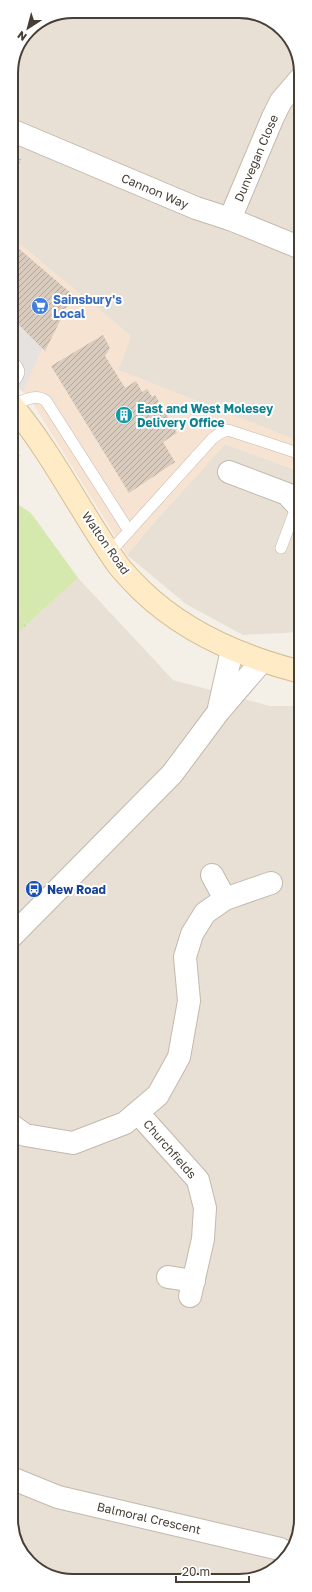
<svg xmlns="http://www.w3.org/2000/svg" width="312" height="1592" font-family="'Golos Text',sans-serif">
<defs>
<pattern id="forest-firs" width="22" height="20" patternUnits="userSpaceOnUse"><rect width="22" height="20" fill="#d5e9ae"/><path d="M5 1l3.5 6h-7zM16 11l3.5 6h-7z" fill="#b8c996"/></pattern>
<pattern id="building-hatch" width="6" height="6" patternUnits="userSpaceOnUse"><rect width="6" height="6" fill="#d9ccbf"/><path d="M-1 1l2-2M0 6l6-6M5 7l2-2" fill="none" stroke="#b2a79c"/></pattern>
</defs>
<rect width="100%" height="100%" fill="#f4efe7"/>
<g fill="#e8e0d5">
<polygon points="73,11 255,13 286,32 300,65 301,442 118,370 131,336 11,237 11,69 29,29"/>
<polygon points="225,444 301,472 301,632 243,635 186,604 127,555 151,526"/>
<polygon points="78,578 173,680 270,706 301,706 301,1523 285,1560 247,1580 61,1580 27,1560 12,1527 11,641 26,625"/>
</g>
<polygon fill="#f6e3d1" points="11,237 131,336 118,370 301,442 301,472 225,444 151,526 127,555 29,397 11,380"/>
<g fill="url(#forest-firs)">
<polygon points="11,500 31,513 11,530"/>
<polygon points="11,595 26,625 11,641"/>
</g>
<polygon fill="#d5e9ae" points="31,513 78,578 26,625 11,594 11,530"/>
<polygon fill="#e5e2df" points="11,317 42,348 23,392 11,380"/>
<g fill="url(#building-hatch)">
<polygon points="11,242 73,295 45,351 11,317"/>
<polygon points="103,335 110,348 105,356 125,388 136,381 142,392 147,389 152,397 155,395 177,433 163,442 175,462 129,493 51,366"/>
</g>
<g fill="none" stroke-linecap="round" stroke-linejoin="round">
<defs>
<g id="lane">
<path d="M11 360C23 371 20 374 11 385"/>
<path d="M12 405C24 401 35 393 46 401L129 531"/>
<polyline points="281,548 297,505"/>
<polyline points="110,552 212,439 220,433 228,430 301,454"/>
</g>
<g id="street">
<polyline points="11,130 196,208 230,219 301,248"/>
<polyline points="230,219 273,117 281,101 300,79"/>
<polyline points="229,472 287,494 297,505 301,506"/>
<polyline points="219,708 232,650"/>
<polyline points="212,875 225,899"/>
<polyline points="11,937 172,774 219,711 262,661"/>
<polyline points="138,1113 198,1180 205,1208 203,1239 190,1296"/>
<polyline points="11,1125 25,1135 73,1143 125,1123 158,1095 179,1057 189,1001 185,957 192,934 205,913 225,899 271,883"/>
<polyline points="168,1277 194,1281"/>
<polyline points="11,1478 58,1497 280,1549 288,1553"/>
</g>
<path id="secondary" d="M11 404C53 454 81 513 118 565 125 574 133 582 141 590 185 633 242 657 301 672"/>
</defs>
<use href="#lane" stroke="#c3b8ac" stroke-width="12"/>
<use href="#street" stroke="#c3b8ac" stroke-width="24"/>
<use href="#secondary" stroke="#d5be95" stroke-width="24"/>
<g stroke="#c2b09a" stroke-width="2.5" stroke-dasharray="2 2" stroke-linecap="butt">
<polyline points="11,178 20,159"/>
<polyline points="11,461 19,455"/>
</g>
<use href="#lane" stroke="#fff" stroke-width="11"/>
<use href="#street" stroke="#fff" stroke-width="22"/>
<use href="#secondary" stroke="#ffecc6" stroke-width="22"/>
</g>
<defs>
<symbol id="supermarket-disc" viewBox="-11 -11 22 22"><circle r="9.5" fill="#3f7fe0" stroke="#fff"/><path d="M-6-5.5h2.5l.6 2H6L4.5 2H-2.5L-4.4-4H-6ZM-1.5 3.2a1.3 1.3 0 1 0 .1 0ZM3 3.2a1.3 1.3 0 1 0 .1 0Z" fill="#fff"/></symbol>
<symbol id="building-disc" viewBox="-11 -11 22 22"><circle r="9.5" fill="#0f9aa8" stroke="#fff"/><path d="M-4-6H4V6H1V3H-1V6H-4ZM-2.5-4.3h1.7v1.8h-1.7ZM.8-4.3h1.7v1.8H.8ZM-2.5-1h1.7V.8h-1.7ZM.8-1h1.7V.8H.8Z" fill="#fff"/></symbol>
<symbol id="bus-disc" viewBox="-11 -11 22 22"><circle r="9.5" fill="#1a4fb4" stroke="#fff"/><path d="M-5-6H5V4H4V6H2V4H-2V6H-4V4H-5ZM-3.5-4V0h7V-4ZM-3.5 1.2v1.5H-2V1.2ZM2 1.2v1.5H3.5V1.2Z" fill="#fff"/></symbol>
</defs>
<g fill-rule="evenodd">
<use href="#supermarket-disc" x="30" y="296" width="20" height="20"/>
<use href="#building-disc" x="114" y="405" width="20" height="20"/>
<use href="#bus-disc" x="24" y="879" width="20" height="20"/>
</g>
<g text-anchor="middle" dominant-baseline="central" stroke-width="4" stroke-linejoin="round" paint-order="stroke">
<g font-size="12" fill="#473f36" stroke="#fff">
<text transform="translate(256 158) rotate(-67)">Dunvegan Close</text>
<text transform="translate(155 191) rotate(23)">Cannon Way</text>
<text transform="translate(106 543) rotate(55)">Walton Road</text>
<text transform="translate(170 1149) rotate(49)">Churchfields</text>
<text transform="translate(149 1518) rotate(13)">Balmoral Crescent</text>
</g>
<g font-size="12" font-weight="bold" fill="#366cbe" stroke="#fff" text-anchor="start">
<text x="53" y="299">Sainsbury's<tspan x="53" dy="14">Local</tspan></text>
</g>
<g font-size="12" font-weight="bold" fill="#0d838f" stroke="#fff" text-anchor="start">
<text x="137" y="408">East and West Molesey<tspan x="137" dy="14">Delivery Office</tspan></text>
</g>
<g font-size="12" font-weight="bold" fill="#164399" stroke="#fff" text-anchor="start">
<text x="47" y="889">New Road</text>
</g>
</g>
<path d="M0 0H312V1592H0ZM73 18H239A55 55 0 0 1 294 73V1519A55 55 0 0 1 239 1574H73A55 55 0 0 1 18 1519V73A55 55 0 0 1 73 18Z" fill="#fff" fill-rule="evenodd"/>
<path fill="none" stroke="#473f36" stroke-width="2" d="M73 18H239A55 55 0 0 1 294 73V1519A55 55 0 0 1 239 1574H73A55 55 0 0 1 18 1519V73A55 55 0 0 1 73 18Z"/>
<g transform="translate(28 28) rotate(216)" stroke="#ffffff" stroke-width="3" paint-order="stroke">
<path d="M0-3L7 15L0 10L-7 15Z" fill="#473f36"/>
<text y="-6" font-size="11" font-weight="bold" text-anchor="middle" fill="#473f36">N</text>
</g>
<path d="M176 1576v6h73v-6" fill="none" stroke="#473f36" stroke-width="2"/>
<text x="182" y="1576" font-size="12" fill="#473f36" stroke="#ffffff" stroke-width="3" paint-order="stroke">20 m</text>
</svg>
